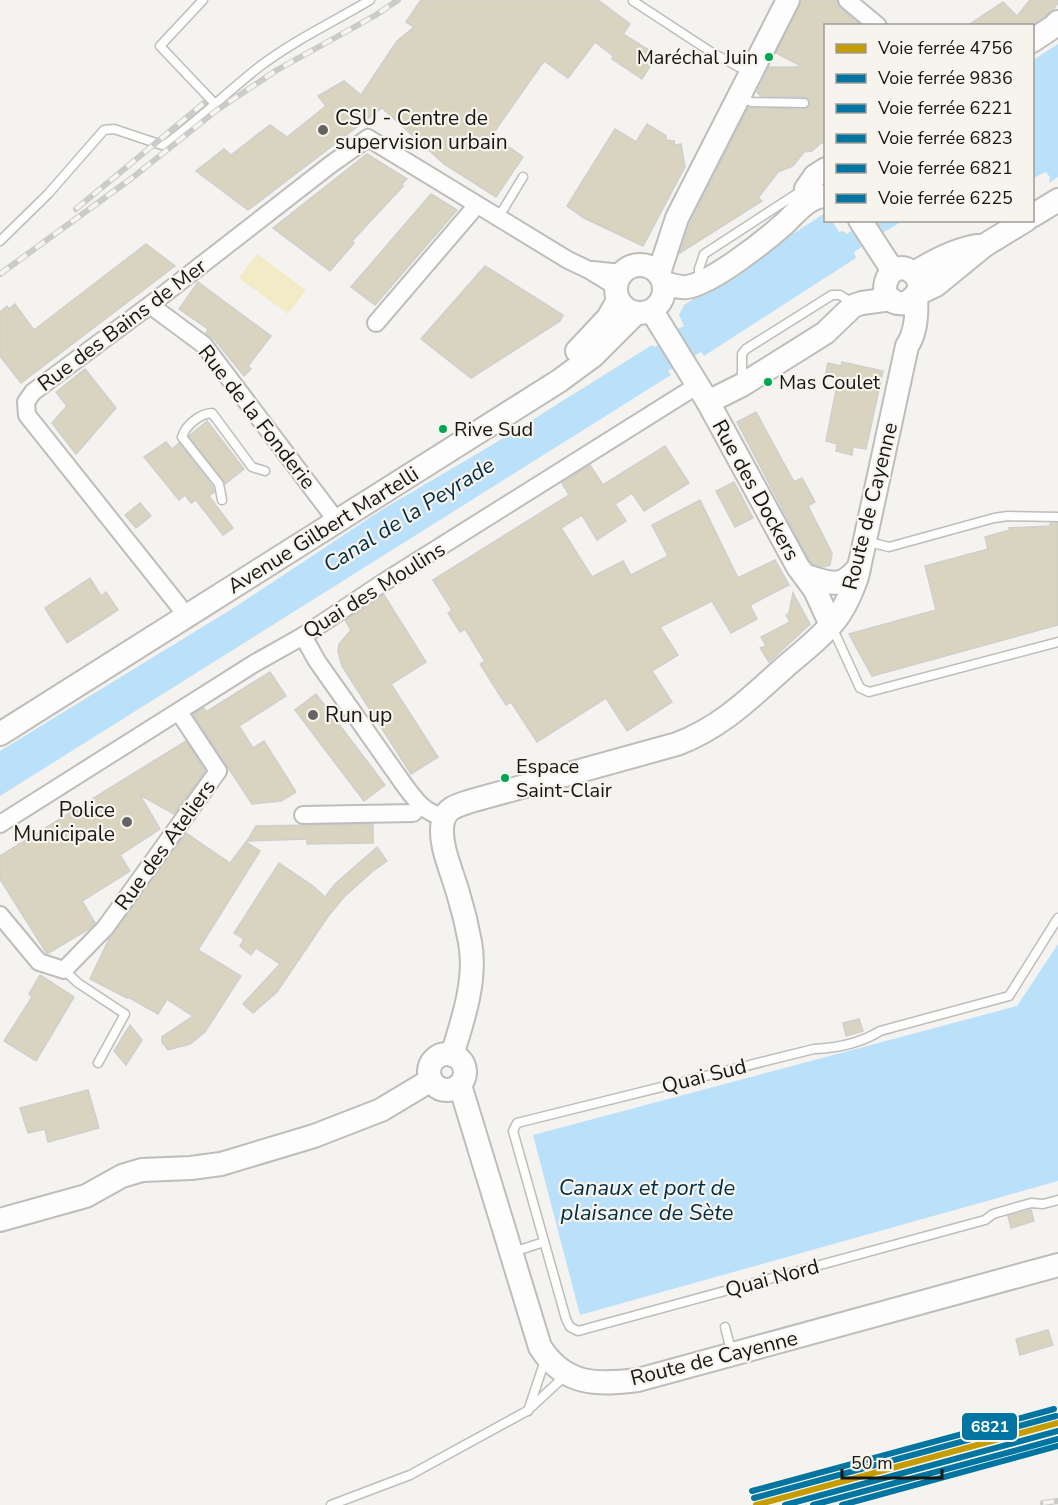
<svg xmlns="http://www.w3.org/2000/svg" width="1058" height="1505" font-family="'Nunito Sans',sans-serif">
<rect width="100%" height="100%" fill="#f4f3ef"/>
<polygon fill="#f3ebc5" points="257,254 306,290 288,314 239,278"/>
<g fill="#bbe1fa">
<polygon points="1058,44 1058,177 1049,183 1050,177 1046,172 1033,178 1033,60"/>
<polygon points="825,213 826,220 832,221 839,232 843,231 847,234 864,221 903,221 882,233 891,248 866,244 854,252 856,258 704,356 701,352 668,371 671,375 0,796 0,751 235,607 383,509 492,445 652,345 655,347 658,345 657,340 684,326 679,315 684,305"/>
<polygon points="1058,944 1058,1181 580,1315 533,1135 1017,1006"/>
</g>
<g fill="#d9d4bf" stroke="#d0cfcc" stroke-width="1.5">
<polygon points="421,0 598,0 630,24 623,34 657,55 642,79 612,59 613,56 595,42 568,78 544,61 492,135 523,157 496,197 444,164 382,108 248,210 196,171 224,149 231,155 270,125 287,137 326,106 318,96 344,81 361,95 397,41 414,27 406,22"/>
<polygon points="801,0 837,0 840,8 861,26 825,26 825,143 821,143 812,151 804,152 793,166 778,172 758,198 762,201 680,253 690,223 748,108 804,109 810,106 809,99 805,97 761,96 757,92 769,67 803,67 776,53"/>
<polygon points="1030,0 1058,0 1058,3 1053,10 1031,26 967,26 1003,2 1017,16"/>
<polygon points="647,124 666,136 666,140 674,141 675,145 681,144 685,167 643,246 584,218 567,206 615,129 636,142"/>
<polygon points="367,154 407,179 402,184 403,186 352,241 354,243 330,271 273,228"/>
<polygon points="431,194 457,210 375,305 351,287"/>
<polygon points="146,244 175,266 21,383 0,356 0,312 7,306 9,309 15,304 34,330"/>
<polygon points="485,266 563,315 560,321 471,378 421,339"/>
<polygon points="198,282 271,336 248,366 251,369 244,376 215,340 206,333 208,329 179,309"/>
<polygon points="842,362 883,371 866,449 853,447 852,455 836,451 837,444 826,441 838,380 825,377 828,363 841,366"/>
<polygon points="85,369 116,408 76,454 52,423 67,406 56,392"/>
<polygon points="756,412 794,482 802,478 815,502 808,506 832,553 830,565 824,567 812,564 809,560 737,422"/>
<polygon points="207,421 244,469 225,484 189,436"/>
<polygon points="166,442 172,449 179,443 213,487 214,492 209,496 233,528 223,535 196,500 191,503 185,495 179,500 144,457"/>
<polygon points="665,446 689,483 644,511 632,493 615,504 626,521 597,540 582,515 561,528 592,577 623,561 631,575 668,556 652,525 700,500 738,578 775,560 789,585 750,605 757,619 731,633 712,601 660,627 678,655 652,671 672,702 627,731 606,698 537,742 511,702 506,705 480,664 485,661 465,629 460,632 448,613 452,610 433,580 569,495 562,483 590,465 603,485"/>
<polygon points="734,482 753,518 735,527 716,491"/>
<polygon points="140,503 151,516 136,528 125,515"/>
<polygon points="1051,523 1058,523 1058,625 872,676 849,634 936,610 925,566 988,549 985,537 1010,530 1009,528 1049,526"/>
<polygon points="90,578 101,596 106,592 118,610 67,643 45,608"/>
<polygon points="793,593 810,624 769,662 760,648 766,646 761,637 790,622 786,615 789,613"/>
<polygon points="384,595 426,662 391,684 438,757 411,774 342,666 338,651 339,644 351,630 345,620"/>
<polygon points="270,672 286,696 239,726 253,748 264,741 296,792 281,801 252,804 193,714 204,708 206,712"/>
<polygon points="316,694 385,785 364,801 295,710"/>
<polygon points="186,741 205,771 174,814 140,795 160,829 120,855 130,871 82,901 95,923 89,929 47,954 0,879 0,856"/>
<polygon points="373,824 373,843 307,844 307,839 247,841 256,826"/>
<polygon points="186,833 230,863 246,842 260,851 198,950 241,976 205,1032 190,1044 168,1050 162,1042 162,1037 193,1016 167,999 158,1014 128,997 127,998 90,979 110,937"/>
<polygon points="377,847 387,861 373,871 345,896 329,915 277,992 253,1013 243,1004 280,964 256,948 251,955 240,946 244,939 234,933 279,863 313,886 325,897 335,884"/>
<polygon points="40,975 74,997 36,1061 4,1041 32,997 29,994"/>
<polygon points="859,1019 863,1031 846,1036 843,1023"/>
<polygon points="130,1025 142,1040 126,1065 114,1051"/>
<polygon points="88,1090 99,1128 48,1142 45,1129 28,1133 20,1108"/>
<polygon points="1031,1210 1034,1221 1011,1228 1008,1216"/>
<polygon points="1048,1330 1053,1345 1020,1355 1016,1339"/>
</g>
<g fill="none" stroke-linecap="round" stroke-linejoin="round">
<defs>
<g id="lane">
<polyline points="203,0 160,46 216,105"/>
<polyline points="633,1 711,52 750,73"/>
<polyline points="740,96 751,102 804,103"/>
<polyline points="498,218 523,177"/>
<path d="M0 241 48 194 104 130 114 129 162 145 166 144C199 120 227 92 259 67 293 41 333 22 370 0"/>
<polyline points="699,280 699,269 704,254 804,189"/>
<polyline points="742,381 742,354 746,349 832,295 840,295 852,303"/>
<path d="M222 500 219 484 182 437C186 425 199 414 212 413L252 467 265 471"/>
<polyline points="865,541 889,547 994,518 1008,516 1058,517"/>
<polyline points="832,627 860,688 869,692 1058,642"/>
<path d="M1058 918 1009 996 880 1031C861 1043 836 1048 814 1049L517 1123 513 1131 566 1319 570 1327 578 1331 985 1220 993 1214 1031 1203 1043 1204 1058 1200"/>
<polyline points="64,970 78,983 125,1014 98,1063"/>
<polyline points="513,1252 544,1242"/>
<polyline points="725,1327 732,1354"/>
<polyline points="528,1411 546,1357"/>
<polyline points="331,1505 410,1475 527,1411 567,1374"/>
</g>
<g id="street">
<polyline points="847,0 878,26"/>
<polyline points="593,270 621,273"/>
<polyline points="150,305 204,345 330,512"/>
<polyline points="376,323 477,205"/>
<polyline points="179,606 27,415 26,402 33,392 150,305 330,165 368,138 568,260 589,270 615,286"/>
<path d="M303 636 317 661 405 786C416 801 425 813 444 817"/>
<polyline points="303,815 413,813 420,806"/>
<polyline points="0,824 255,663 303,636 384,582 698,385"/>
<polyline points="0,915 39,962 64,970 105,928 218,771 179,712"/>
</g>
<g id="secondary">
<polyline points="1032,41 1053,27 1058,22"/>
<polyline points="806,189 815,176 826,169"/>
<polyline points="1032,216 1058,200"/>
<polyline points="860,220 893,271"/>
<circle cx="640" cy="289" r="24"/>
<polyline points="659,273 677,218 788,0"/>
<path d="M914 273C932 262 956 249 978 246"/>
<path d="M664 283C671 285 680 288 687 287 712 283 765 241 784 224 796 213 808 196 826 196"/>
<path d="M917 294C920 286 920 279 913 273 887 252 869 308 907 303L917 294 936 285 985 245 1026 220"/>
<polyline points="652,311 708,402 742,385 825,333 853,306 862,303 891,299"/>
<polyline points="577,351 608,318 618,300"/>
<polyline points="708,402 798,567 815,590 831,625"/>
<path d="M806 576C830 583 841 590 859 567"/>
<polyline points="0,734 559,381 593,356 636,313"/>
<circle cx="447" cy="1072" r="18"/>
<path d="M452 1055C463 1020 477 979 470 942 467 925 463 909 458 893 452 871 438 843 443 821 446 807 460 805 471 801L677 744C722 727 750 698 786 666 801 653 817 641 830 626 843 613 851 594 857 577L907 346C916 333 917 312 916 297"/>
<path d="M460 1085 540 1347C565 1386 597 1385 638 1380L1058 1265"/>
<polyline points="0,1220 86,1196 122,1176 142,1170 191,1168 221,1164 314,1136 381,1110 431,1080"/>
</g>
</defs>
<use href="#lane" stroke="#bebdba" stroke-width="11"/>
<use href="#street" stroke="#bebdba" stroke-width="20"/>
<use href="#secondary" stroke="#bebdba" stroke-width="26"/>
<use href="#lane" stroke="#fdfdfd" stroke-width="8"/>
<use href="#street" stroke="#fdfdfd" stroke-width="16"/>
<use href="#secondary" stroke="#fdfdfd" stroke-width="22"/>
<defs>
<g id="rail">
<polyline points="76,209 204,103"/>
<polyline points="0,274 132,178 217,110 277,70 376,15 398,0"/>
<polyline points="1043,1503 1058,1501"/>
<polyline points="807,1505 887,1477"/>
</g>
</defs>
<use href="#rail" stroke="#cbcbca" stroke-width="6"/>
<use href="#rail" stroke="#f6f4ed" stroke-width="4" stroke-dasharray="11" stroke-linecap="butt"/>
<defs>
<polyline id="rail-1" points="756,1505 1058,1423"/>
<polyline id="rail-2" points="785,1505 1058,1431"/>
<polyline id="rail-3" points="754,1498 1056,1416"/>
<polyline id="rail-4" points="813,1505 1058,1439"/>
<polyline id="rail-5" points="752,1491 1054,1409"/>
<polyline id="rail-6" points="842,1505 1058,1446"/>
</defs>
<use href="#rail-1" stroke="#f6f4ed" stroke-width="10"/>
<use href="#rail-2" stroke="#f6f4ed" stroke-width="10"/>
<use href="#rail-3" stroke="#f6f4ed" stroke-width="10"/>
<use href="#rail-4" stroke="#f6f4ed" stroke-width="10"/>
<use href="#rail-5" stroke="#f6f4ed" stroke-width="10"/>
<use href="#rail-6" stroke="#f6f4ed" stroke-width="10"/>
<use href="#rail-1" stroke="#c59c02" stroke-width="6"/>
<use href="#rail-2" stroke="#0075a1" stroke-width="6"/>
<use href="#rail-3" stroke="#0075a1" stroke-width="6"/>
<use href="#rail-4" stroke="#0075a1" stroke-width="6"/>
<use href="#rail-5" stroke="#0075a1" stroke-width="6"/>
<use href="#rail-6" stroke="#0075a1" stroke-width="6"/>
</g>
<g fill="#00a651" stroke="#f6f4ed" stroke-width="2">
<circle cx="769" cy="57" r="5"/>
<circle cx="768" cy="382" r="5"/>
<circle cx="443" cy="429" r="5"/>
<circle cx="505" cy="778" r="5"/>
</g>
<g fill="#646461" stroke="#f6f4ed" stroke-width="2">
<circle cx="323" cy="130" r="6"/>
<circle cx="313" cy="715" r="6"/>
<circle cx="127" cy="822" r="6"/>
</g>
<g text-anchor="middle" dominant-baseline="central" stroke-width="4.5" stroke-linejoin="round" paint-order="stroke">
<g font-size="20" fill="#171714" stroke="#f6f4ed" text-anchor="start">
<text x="758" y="57" text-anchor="end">Maréchal Juin</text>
<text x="779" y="382">Mas Coulet</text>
<text x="454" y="429">Rive Sud</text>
<text x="516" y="766">Espace<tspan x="516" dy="24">Saint-Clair</tspan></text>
</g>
<g font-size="21" fill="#171714" stroke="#f6f4ed" text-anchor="start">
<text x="335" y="118">CSU - Centre de<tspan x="335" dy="24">supervision urbain</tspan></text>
<text x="325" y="715">Run up</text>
<text x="115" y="810" text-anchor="end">Police<tspan x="115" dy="24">Municipale</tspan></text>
</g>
<g font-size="21" fill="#171714" stroke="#f6f4ed">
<text transform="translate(122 325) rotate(-37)">Rue des Bains de Mer</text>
<text transform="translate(257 417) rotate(52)">Rue de la Fonderie</text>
<text transform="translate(756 490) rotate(61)">Rue des Dockers</text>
<text transform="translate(870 506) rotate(-76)">Route de Cayenne</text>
<text transform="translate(323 530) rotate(-32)">Avenue Gilbert Martelli</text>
<text transform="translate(374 590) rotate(-32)">Quai des Moulins</text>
<text transform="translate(165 845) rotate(-54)">Rue des Ateliers</text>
<text transform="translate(704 1076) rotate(-14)">Quai Sud</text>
<text transform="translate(772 1278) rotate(-15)">Quai Nord</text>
<text transform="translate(714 1358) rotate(-14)">Route de Cayenne</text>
</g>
<g font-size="22" font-style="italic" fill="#012d45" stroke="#f6f4ed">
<text transform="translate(409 515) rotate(-32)">Canal de la Peyrade</text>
<text x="647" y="1188">Canaux et port de<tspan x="647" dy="25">plaisance de Sète</tspan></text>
</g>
</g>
<rect stroke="#f6f4ed" stroke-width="2" x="961" y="1412" width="57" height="29" rx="6" fill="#0075a1"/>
<g font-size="16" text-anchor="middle" font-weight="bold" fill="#fff">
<text x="990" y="1432">6821</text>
</g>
<rect x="824" y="24" width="210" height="198" fill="#f6f4ed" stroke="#9d9c96" stroke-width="1.5"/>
<rect x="836" y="44" width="30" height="9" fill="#c59c02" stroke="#9d9c96" stroke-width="1.5"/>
<text x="878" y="54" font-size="18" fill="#171714">Voie ferrée 4756</text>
<rect x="836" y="74" width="30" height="9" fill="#0075a1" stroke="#9d9c96" stroke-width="1.5"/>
<text x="878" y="84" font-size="18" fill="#171714">Voie ferrée 9836</text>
<rect x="836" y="104" width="30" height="9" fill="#0075a1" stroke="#9d9c96" stroke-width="1.5"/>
<text x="878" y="114" font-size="18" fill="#171714">Voie ferrée 6221</text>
<rect x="836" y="134" width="30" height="9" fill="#0075a1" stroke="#9d9c96" stroke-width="1.5"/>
<text x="878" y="144" font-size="18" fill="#171714">Voie ferrée 6823</text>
<rect x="836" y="164" width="30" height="9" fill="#0075a1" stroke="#9d9c96" stroke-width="1.5"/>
<text x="878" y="174" font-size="18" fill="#171714">Voie ferrée 6821</text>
<rect x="836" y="194" width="30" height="9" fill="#0075a1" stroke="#9d9c96" stroke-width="1.5"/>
<text x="878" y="204" font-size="18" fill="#171714">Voie ferrée 6225</text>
<path d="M842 1469v9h100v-9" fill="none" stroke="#171714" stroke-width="3"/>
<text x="851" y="1469" font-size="18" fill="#171714" stroke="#f6f4ed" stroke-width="4.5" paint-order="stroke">50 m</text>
</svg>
